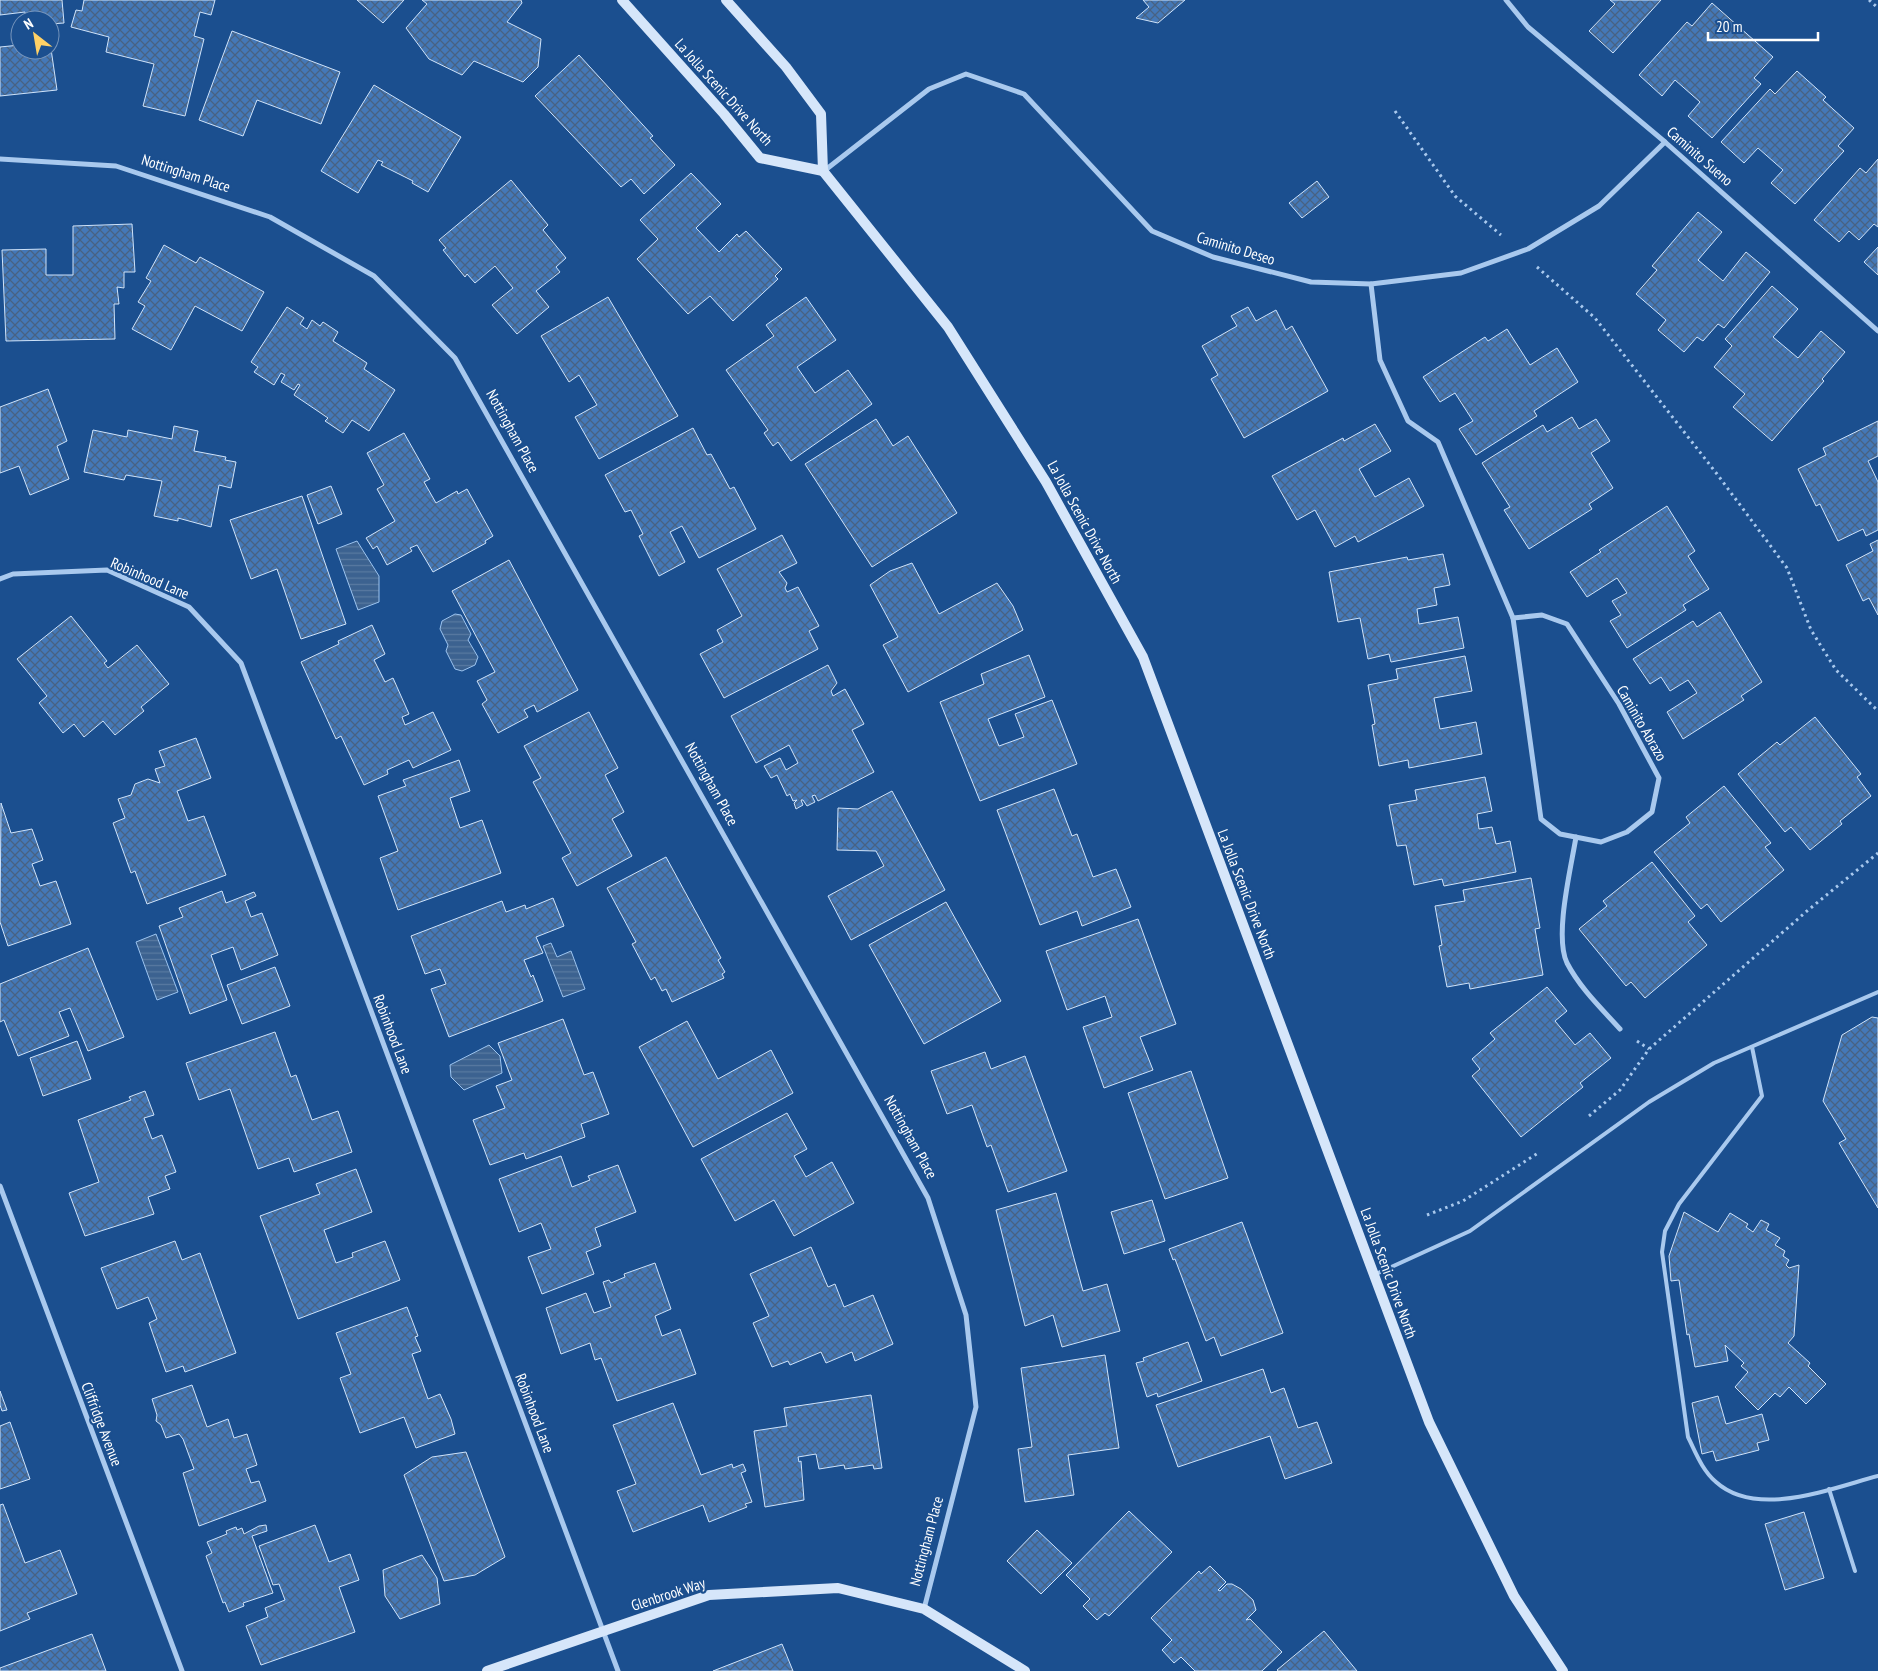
<svg xmlns="http://www.w3.org/2000/svg" width="1878" height="1671" font-family="'PT Sans Narrow',sans-serif">
<defs>
<pattern id="water-rules" width="6" height="5" patternUnits="userSpaceOnUse" patternTransform="scale(1.25)"><rect width="6" height="5" fill="#3c6290"/><path d="M0 2.5h6" fill="none" stroke="#597aa1"/></pattern>
<pattern id="building-cross-hatch" width="8" height="8" patternUnits="userSpaceOnUse" patternTransform="scale(1.25)"><rect width="8" height="8" fill="#4478b7"/><path d="M0 0l8 8M0 8l8-8" fill="none" stroke="#486282"/></pattern>
</defs>
<rect width="100%" height="100%" fill="#1b4f8f"/>
<g fill="url(#water-rules)" stroke="#9cc4f0">
<polygon points="357,541 379,576 379,602 358,610 336,549"/>
<polygon points="455,614 461,615 471,634 468,640 478,657 475,665 462,671 455,669 446,651 448,645 440,629 442,621"/>
<polygon points="156,934 178,992 157,1000 136,942"/>
<polygon points="551,943 557,957 571,951 585,989 563,997 543,946"/>
<polygon points="489,1045 500,1056 502,1073 464,1090 451,1077 450,1065"/>
</g>
<g fill="url(#building-cross-hatch)" stroke="#cfe3fa">
<polygon points="0,0 62,0 64,23 50,24 50,20 26,20 25,12 0,15"/>
<polygon points="84,0 215,0 211,15 200,12 194,36 204,39 185,116 143,106 154,64 106,52 109,37 71,27 76,10 82,11"/>
<polygon points="357,0 404,0 383,23"/>
<polygon points="422,0 521,0 522,3 507,22 541,39 538,67 523,82 474,61 462,75 429,59 406,28 427,4"/>
<polygon points="1143,0 1185,0 1158,23 1136,18 1149,7"/>
<polygon points="1610,0 1661,0 1613,53 1589,31 1615,4"/>
<polygon points="1712,3 1773,57 1754,78 1761,84 1712,138 1688,116 1700,102 1675,80 1662,96 1639,75 1687,22 1692,26"/>
<polygon points="232,31 340,72 321,124 257,100 243,136 199,120"/>
<polygon points="50,42 57,90 0,96 0,47 20,45 20,50 50,50"/>
<polygon points="579,55 653,136 650,138 675,165 644,194 631,179 621,187 535,96"/>
<polygon points="1797,71 1826,97 1823,100 1854,128 1838,146 1844,151 1795,204 1771,183 1783,170 1758,148 1744,163 1721,142 1770,89 1775,94"/>
<polygon points="374,85 461,137 428,192 412,183 413,181 381,165 383,162 378,160 358,193 321,171"/>
<polygon points="1878,159 1878,227 1874,224 1859,240 1849,231 1839,242 1814,220 1860,168 1866,173"/>
<polygon points="691,173 721,204 696,228 719,252 737,234 739,237 746,231 782,269 775,276 778,279 733,321 710,296 688,314 637,259 658,239 640,220"/>
<polygon points="511,180 548,225 543,230 566,258 556,267 560,272 536,291 549,307 517,334 492,305 513,288 495,266 475,283 467,274 465,277 443,250 446,248 439,240"/>
<polygon points="1317,181 1329,197 1302,218 1289,203"/>
<polygon points="1698,212 1722,232 1698,260 1723,281 1746,252 1770,272 1724,328 1718,324 1703,341 1697,337 1684,352 1658,330 1666,320 1636,294 1657,270 1652,266"/>
<polygon points="132,224 135,272 124,272 124,288 117,287 119,304 114,304 115,339 6,341 2,250 46,249 46,275 73,275 73,226"/>
<polygon points="164,245 196,263 200,257 264,292 242,331 195,306 171,350 132,329 145,306 138,302 151,281 146,278"/>
<polygon points="1878,247 1878,275 1864,262"/>
<polygon points="1772,286 1798,309 1773,337 1798,358 1821,331 1845,352 1822,379 1824,381 1772,441 1733,407 1745,394 1714,367 1732,346 1725,339"/>
<polygon points="608,297 678,416 599,459 575,417 597,405 579,375 569,382 541,336"/>
<polygon points="806,297 836,340 797,367 815,393 848,370 872,404 791,461 778,442 773,446 764,433 768,430 726,370 774,336 766,325"/>
<polygon points="287,307 304,318 300,324 307,329 312,320 320,326 323,322 338,332 333,341 367,363 364,369 395,390 369,431 352,420 343,433 325,421 328,418 294,395 300,385 298,384 294,390 281,382 285,375 281,373 274,385 254,372 258,367 251,362"/>
<polygon points="1248,307 1256,321 1276,310 1286,330 1292,326 1328,391 1244,438 1211,379 1218,375 1202,346 1237,326 1231,316"/>
<polygon points="1507,329 1530,365 1557,348 1578,382 1534,411 1537,416 1476,455 1459,429 1473,421 1455,393 1440,402 1423,377 1485,337 1488,341"/>
<polygon points="48,389 67,441 57,446 69,479 30,495 19,466 0,473 0,407"/>
<polygon points="1572,417 1579,429 1596,419 1610,441 1591,453 1613,488 1589,504 1592,509 1529,549 1504,510 1510,507 1482,463 1543,425 1547,432"/>
<polygon points="876,419 893,446 908,436 957,513 872,567 805,464"/>
<polygon points="1878,421 1878,456 1868,461 1878,482 1878,530 1866,536 1863,529 1838,541 1820,504 1816,506 1798,469 1826,455 1823,448"/>
<polygon points="1375,424 1391,451 1359,469 1375,497 1409,478 1424,506 1358,542 1355,536 1335,547 1315,510 1297,520 1272,476 1343,438 1344,441"/>
<polygon points="174,426 198,431 194,451 226,457 225,460 236,462 231,488 219,485 211,527 178,518 178,521 154,516 162,481 126,475 124,480 84,472 93,430 127,437 128,430 172,439"/>
<polygon points="693,428 707,455 711,454 730,489 734,487 756,529 699,558 682,526 670,532 685,562 659,576 639,536 643,534 631,510 625,512 605,475"/>
<polygon points="404,433 430,479 424,482 436,503 457,491 458,494 467,489 493,536 485,541 486,543 433,572 417,545 410,548 412,551 387,565 377,546 373,549 366,538 395,521 377,489 384,485 367,453"/>
<polygon points="331,486 342,514 318,524 307,495"/>
<polygon points="302,496 346,624 301,639 277,569 251,579 230,520"/>
<polygon points="1667,506 1695,551 1688,556 1709,589 1683,605 1686,610 1627,648 1610,621 1621,615 1612,601 1627,593 1617,578 1587,597 1570,572 1601,552 1599,550"/>
<polygon points="782,535 797,563 779,572 787,583 785,588 787,592 798,587 819,626 809,631 818,649 724,698 700,654 723,642 717,630 742,616 717,569"/>
<polygon points="1878,540 1878,615 1869,598 1863,601 1846,565 1873,551 1870,544"/>
<polygon points="1443,554 1450,585 1434,588 1437,605 1417,609 1419,624 1458,617 1464,648 1391,662 1389,654 1368,659 1360,618 1338,622 1329,572 1407,557 1408,560"/>
<polygon points="509,560 578,690 537,712 534,705 524,710 528,717 498,733 482,704 487,700 477,681 495,672 452,591"/>
<polygon points="912,563 939,614 997,583 1013,606 1023,630 908,692 883,645 898,637 870,585 890,571"/>
<polygon points="1720,612 1762,682 1741,696 1744,700 1683,739 1667,712 1697,693 1688,680 1670,691 1661,677 1650,684 1633,659 1693,621 1697,627"/>
<polygon points="71,616 107,661 104,663 108,668 137,645 169,684 141,707 144,711 115,735 103,721 84,737 74,724 63,733 39,703 47,696 17,659"/>
<polygon points="372,625 385,654 374,660 385,682 393,678 409,714 402,717 405,725 433,712 451,750 413,768 409,760 387,770 388,774 364,785 341,736 336,739 301,662 339,644 338,641"/>
<polygon points="1029,655 1045,697 988,719 999,746 1024,737 1015,714 1052,700 1077,764 980,801 940,702 984,684 981,674"/>
<polygon points="1465,656 1472,691 1434,698 1440,729 1476,722 1482,754 1409,768 1408,760 1379,766 1372,725 1375,724 1368,685 1398,679 1396,669"/>
<polygon points="828,665 837,683 831,691 833,696 845,689 864,724 852,730 874,772 818,801 815,795 812,796 815,802 807,806 803,800 801,800 803,805 796,809 794,803 797,800 793,801 790,794 787,796 777,775 771,778 764,766 780,758 786,770 798,763 789,745 756,763 731,716"/>
<polygon points="589,712 618,768 605,775 624,812 612,819 632,856 577,886 562,858 571,853 533,782 541,778 524,746"/>
<polygon points="1815,717 1861,774 1857,777 1871,796 1840,821 1842,824 1810,850 1791,827 1785,832 1738,774 1777,742 1780,745"/>
<polygon points="196,738 211,778 177,791 188,821 204,816 226,875 147,904 135,871 131,873 113,823 125,818 118,799 131,795 135,784 148,779 160,783 155,769 165,766 159,751"/>
<polygon points="459,760 470,791 450,798 460,828 482,820 501,873 398,910 380,858 398,851 378,796 406,786 403,780"/>
<polygon points="1485,777 1492,811 1477,814 1479,829 1492,827 1496,844 1510,841 1516,872 1444,886 1442,879 1414,885 1406,845 1397,846 1389,805 1417,800 1415,790"/>
<polygon points="1724,786 1771,843 1765,847 1784,870 1721,922 1707,904 1701,909 1654,852 1690,823 1686,817"/>
<polygon points="1054,789 1072,836 1077,834 1093,877 1116,869 1131,907 1082,926 1077,911 1040,925 997,810"/>
<polygon points="892,791 945,890 851,940 828,896 884,866 876,851 837,850 838,808 858,809"/>
<polygon points="1,803 11,833 32,829 43,860 32,864 40,886 56,881 71,924 8,946 0,922"/>
<polygon points="666,857 721,958 718,960 725,972 722,974 724,978 672,1002 666,989 662,991 655,977 651,980 632,944 636,942 607,888"/>
<polygon points="1652,862 1695,916 1688,922 1707,945 1645,998 1631,982 1626,986 1579,929 1607,906 1603,901"/>
<polygon points="1531,878 1540,928 1535,929 1543,975 1470,989 1469,983 1447,987 1439,946 1442,945 1435,906 1465,901 1463,890"/>
<polygon points="222,891 226,903 254,892 256,896 245,901 251,917 262,913 278,955 241,970 233,947 211,955 227,1000 190,1014 159,926 183,917 179,908"/>
<polygon points="553,898 564,926 536,937 543,953 524,960 531,977 533,975 543,1001 449,1037 431,989 446,984 440,969 425,974 411,936 502,901 506,912 525,905 526,909"/>
<polygon points="946,902 1001,1001 924,1044 869,945"/>
<polygon points="1138,919 1176,1024 1140,1037 1153,1070 1104,1088 1083,1027 1112,1017 1105,996 1067,1010 1046,951"/>
<polygon points="88,948 124,1037 88,1051 70,1008 59,1012 69,1036 18,1056 4,1020 0,1022 0,984"/>
<polygon points="275,967 290,1006 242,1024 227,985"/>
<polygon points="1547,987 1567,1011 1555,1021 1575,1045 1590,1033 1611,1058 1580,1083 1583,1087 1521,1137 1472,1076 1480,1069 1472,1059 1495,1039 1490,1033"/>
<polygon points="1872,1017 1878,1018 1878,1208 1839,1143 1846,1139 1823,1101 1842,1035"/>
<polygon points="563,1019 584,1075 593,1072 609,1114 581,1124 585,1137 526,1159 524,1153 490,1165 473,1120 505,1108 496,1086 512,1080 498,1043"/>
<polygon points="687,1021 718,1079 771,1050 793,1093 693,1147 639,1047"/>
<polygon points="275,1032 291,1077 296,1075 312,1120 338,1111 352,1152 294,1172 289,1158 258,1169 230,1089 199,1100 186,1063"/>
<polygon points="77,1041 91,1079 43,1096 30,1058"/>
<polygon points="985,1052 991,1069 1025,1056 1067,1171 1008,1192 991,1145 987,1147 972,1105 947,1114 931,1071"/>
<polygon points="1191,1071 1228,1178 1165,1199 1128,1093"/>
<polygon points="145,1091 154,1115 144,1118 152,1139 162,1135 176,1172 165,1176 170,1189 148,1197 154,1214 85,1236 69,1193 99,1182 78,1120 131,1100 129,1097"/>
<polygon points="787,1113 807,1149 794,1156 806,1177 832,1162 854,1203 794,1236 774,1200 735,1221 701,1159"/>
<polygon points="561,1156 572,1187 590,1180 588,1176 618,1165 636,1212 595,1228 601,1246 586,1252 594,1274 542,1294 528,1257 551,1249 541,1223 519,1232 499,1179"/>
<polygon points="356,1169 372,1212 324,1230 336,1263 353,1257 352,1253 385,1241 400,1280 298,1319 260,1216 320,1194 316,1184"/>
<polygon points="1056,1193 1083,1291 1107,1284 1120,1331 1062,1347 1053,1315 1025,1326 996,1210"/>
<polygon points="1152,1200 1165,1241 1124,1254 1111,1212"/>
<polygon points="1684,1212 1718,1232 1730,1213 1748,1224 1746,1227 1753,1232 1761,1220 1769,1224 1766,1230 1780,1238 1775,1245 1785,1251 1783,1256 1789,1260 1786,1265 1789,1268 1799,1265 1794,1336 1788,1343 1810,1363 1808,1366 1826,1384 1806,1404 1789,1387 1780,1397 1775,1393 1758,1410 1735,1387 1748,1372 1741,1366 1744,1363 1725,1345 1728,1361 1695,1367 1689,1334 1687,1335 1679,1280 1671,1281 1669,1256"/>
<polygon points="1242,1222 1283,1333 1221,1356 1214,1337 1206,1341 1175,1259 1173,1260 1169,1249"/>
<polygon points="175,1241 182,1260 200,1253 236,1353 185,1372 183,1366 166,1372 149,1323 157,1319 148,1297 117,1309 101,1268"/>
<polygon points="811,1247 828,1287 835,1284 844,1307 873,1295 893,1344 855,1361 852,1352 826,1363 821,1352 790,1365 788,1361 772,1367 753,1323 769,1316 750,1274"/>
<polygon points="655,1263 671,1309 655,1316 662,1336 680,1329 696,1374 617,1401 601,1358 595,1360 590,1343 561,1354 546,1308 586,1293 594,1313 611,1307 603,1282 609,1280 611,1283 625,1277 624,1274"/>
<polygon points="407,1307 418,1336 415,1337 421,1351 412,1354 428,1399 440,1394 451,1419 455,1434 416,1448 404,1417 360,1433 340,1378 351,1374 336,1333"/>
<polygon points="1188,1342 1202,1381 1158,1397 1157,1393 1147,1397 1136,1363 1144,1361 1143,1358"/>
<polygon points="1105,1355 1119,1448 1068,1455 1074,1495 1025,1502 1018,1449 1032,1447 1021,1368"/>
<polygon points="1263,1369 1271,1393 1284,1388 1298,1428 1317,1422 1332,1463 1285,1479 1270,1436 1178,1467 1156,1405"/>
<polygon points="192,1385 207,1427 228,1419 234,1438 247,1434 257,1465 246,1469 251,1483 259,1481 266,1501 199,1526 183,1473 194,1469 183,1439 179,1434 166,1438 161,1425 156,1421 157,1415 152,1399"/>
<polygon points="0,1391 7,1410 2,1411 0,1405"/>
<polygon points="871,1395 882,1468 874,1469 873,1465 845,1469 844,1465 819,1469 816,1454 798,1457 799,1462 801,1461 804,1500 765,1507 754,1431 787,1426 784,1408"/>
<polygon points="1718,1396 1726,1424 1762,1414 1769,1440 1757,1443 1759,1450 1716,1461 1713,1451 1702,1454 1692,1403"/>
<polygon points="673,1403 701,1475 732,1464 733,1468 743,1464 746,1471 741,1473 752,1502 745,1504 747,1507 709,1522 703,1505 633,1532 617,1491 636,1484 613,1425"/>
<polygon points="10,1422 30,1479 0,1489 0,1426"/>
<polygon points="466,1452 505,1557 475,1575 444,1581 404,1475 432,1457"/>
<polygon points="3,1504 25,1563 60,1550 77,1594 27,1613 30,1619 0,1631 0,1505"/>
<polygon points="1129,1511 1172,1552 1109,1616 1105,1613 1097,1620 1083,1606 1090,1599 1066,1575"/>
<polygon points="1804,1512 1824,1578 1785,1590 1765,1524"/>
<polygon points="266,1525 267,1531 252,1536 273,1593 243,1603 244,1606 229,1612 225,1602 223,1603 206,1556 212,1553 207,1542 227,1534 226,1531 236,1527 237,1530 242,1528 244,1534 259,1526"/>
<polygon points="315,1525 329,1562 350,1554 359,1580 339,1587 355,1632 261,1665 246,1626 268,1617 265,1608 285,1600 279,1584 273,1585 259,1546"/>
<polygon points="1037,1530 1072,1563 1041,1594 1007,1561"/>
<polygon points="422,1555 437,1578 440,1604 400,1619 385,1596 383,1570"/>
<polygon points="1210,1566 1226,1582 1218,1590 1220,1591 1227,1584 1232,1584 1241,1589 1253,1600 1256,1610 1246,1620 1250,1619 1282,1652 1262,1671 1195,1671 1181,1657 1174,1663 1162,1650 1172,1640 1151,1618 1199,1571 1201,1574"/>
<polygon points="1324,1631 1357,1671 1278,1671 1277,1670"/>
<polygon points="92,1634 106,1671 0,1671 0,1668"/>
<polygon points="782,1644 793,1671 713,1671"/>
</g>
<g fill="none" stroke-linecap="round" stroke-linejoin="round">
<g stroke="#a9c9ee" stroke-width="3" stroke-dasharray="2.5 4" stroke-linecap="butt">
<polyline points="1869,0 1878,8"/>
<polyline points="1395,111 1455,196 1501,235"/>
<polyline points="1537,267 1595,318 1717,474 1787,568 1811,630 1836,670 1878,711"/>
<polyline points="1637,1041 1649,1049"/>
<polyline points="1589,1116 1620,1090 1649,1049 1807,911 1878,853"/>
<polyline points="1427,1215 1463,1201 1538,1153"/>
</g>
<g stroke="#a9c9ee" stroke-width="4">
<path d="M1752 1047 1762 1096 1679 1204 1665 1231 1662 1252 1688 1437C1696 1453 1702 1470 1716 1482 1757 1519 1832 1488 1878 1476"/>
<polyline points="1376,1274 1470,1231 1649,1102 1714,1063 1878,992"/>
<polyline points="1829,1489 1855,1571"/>
</g>
<g stroke="#a9c9ee" stroke-width="5">
<polyline points="1506,0 1528,27 1665,142 1878,331"/>
<polyline points="0,159 116,166 270,217 374,276 455,358 928,1198 966,1315 976,1407 924,1609"/>
<polyline points="824,171 929,89 966,74 1024,94 1152,231 1213,257 1311,282 1371,284 1461,273 1528,249 1599,206 1665,142"/>
<polyline points="1371,284 1380,360 1408,421 1438,442 1513,618"/>
<polyline points="0,579 13,574 107,570 189,607 241,663 618,1671"/>
<polygon points="1542,615 1567,624 1619,704 1659,778 1652,812 1627,832 1601,842 1560,834 1541,819 1513,618"/>
<path d="M1576 837C1571 868 1554 936 1567 963 1580 988 1601 1008 1620 1029"/>
<polyline points="0,1186 182,1671"/>
</g>
<g stroke="#d6e6fa" stroke-width="10">
<polyline points="622,0 724,114 760,158 823,171"/>
<polyline points="726,0 786,67 821,114 823,171 948,327 1046,482 1143,657 1429,1422 1514,1596 1563,1671"/>
<polyline points="487,1671 709,1595 838,1588 924,1609 1025,1671"/>
</g>
</g>
<g text-anchor="middle" dominant-baseline="central" stroke-width="4.5" stroke-linejoin="round" paint-order="stroke">
<g font-size="15" fill="#fff" stroke="#1b4f8f">
<text transform="translate(724 92) rotate(48)">La Jolla Scenic Drive North</text>
<text transform="translate(1700 156) rotate(41)">Caminito Sueno</text>
<text transform="translate(186 173) rotate(18)">Nottingham Place</text>
<text transform="translate(1236 248) rotate(17)">Caminito Deseo</text>
<text transform="translate(513 431) rotate(61)">Nottingham Place</text>
<text transform="translate(1085 522) rotate(61)">La Jolla Scenic Drive North</text>
<text transform="translate(150 578) rotate(23)">Robinhood Lane</text>
<text transform="translate(1642 723) rotate(60)">Caminito Abrazo</text>
<text transform="translate(712 784) rotate(61)">Nottingham Place</text>
<text transform="translate(1247 894) rotate(69)">La Jolla Scenic Drive North</text>
<text transform="translate(393 1034) rotate(69)">Robinhood Lane</text>
<text transform="translate(911 1137) rotate(61)">Nottingham Place</text>
<text transform="translate(1389 1273) rotate(70)">La Jolla Scenic Drive North</text>
<text transform="translate(535 1413) rotate(69)">Robinhood Lane</text>
<text transform="translate(102 1424) rotate(69)">Cliffridge Avenue</text>
<text transform="translate(926 1541) rotate(-75)">Nottingham Place</text>
<text transform="translate(668 1594) rotate(-18)">Glenbrook Way</text>
</g>
</g>
<g transform="translate(35 35) rotate(329)"><circle r="24" fill="#1b4f8f" stroke="#7695bc"/>
<path d="M0-4L9 19L0 12L-9 19Z" fill="#ffd166"/>
<text y="-8" font-size="14" font-weight="bold" text-anchor="middle" fill="#ffffff">N</text>
</g>
<path d="M1708 32v8h110v-8" fill="none" stroke="#ffffff" stroke-width="2.5"/>
<text x="1716" y="32" font-size="15" fill="#ffffff" stroke="#1b4f8f" stroke-width="4" paint-order="stroke">20 m</text>
</svg>
